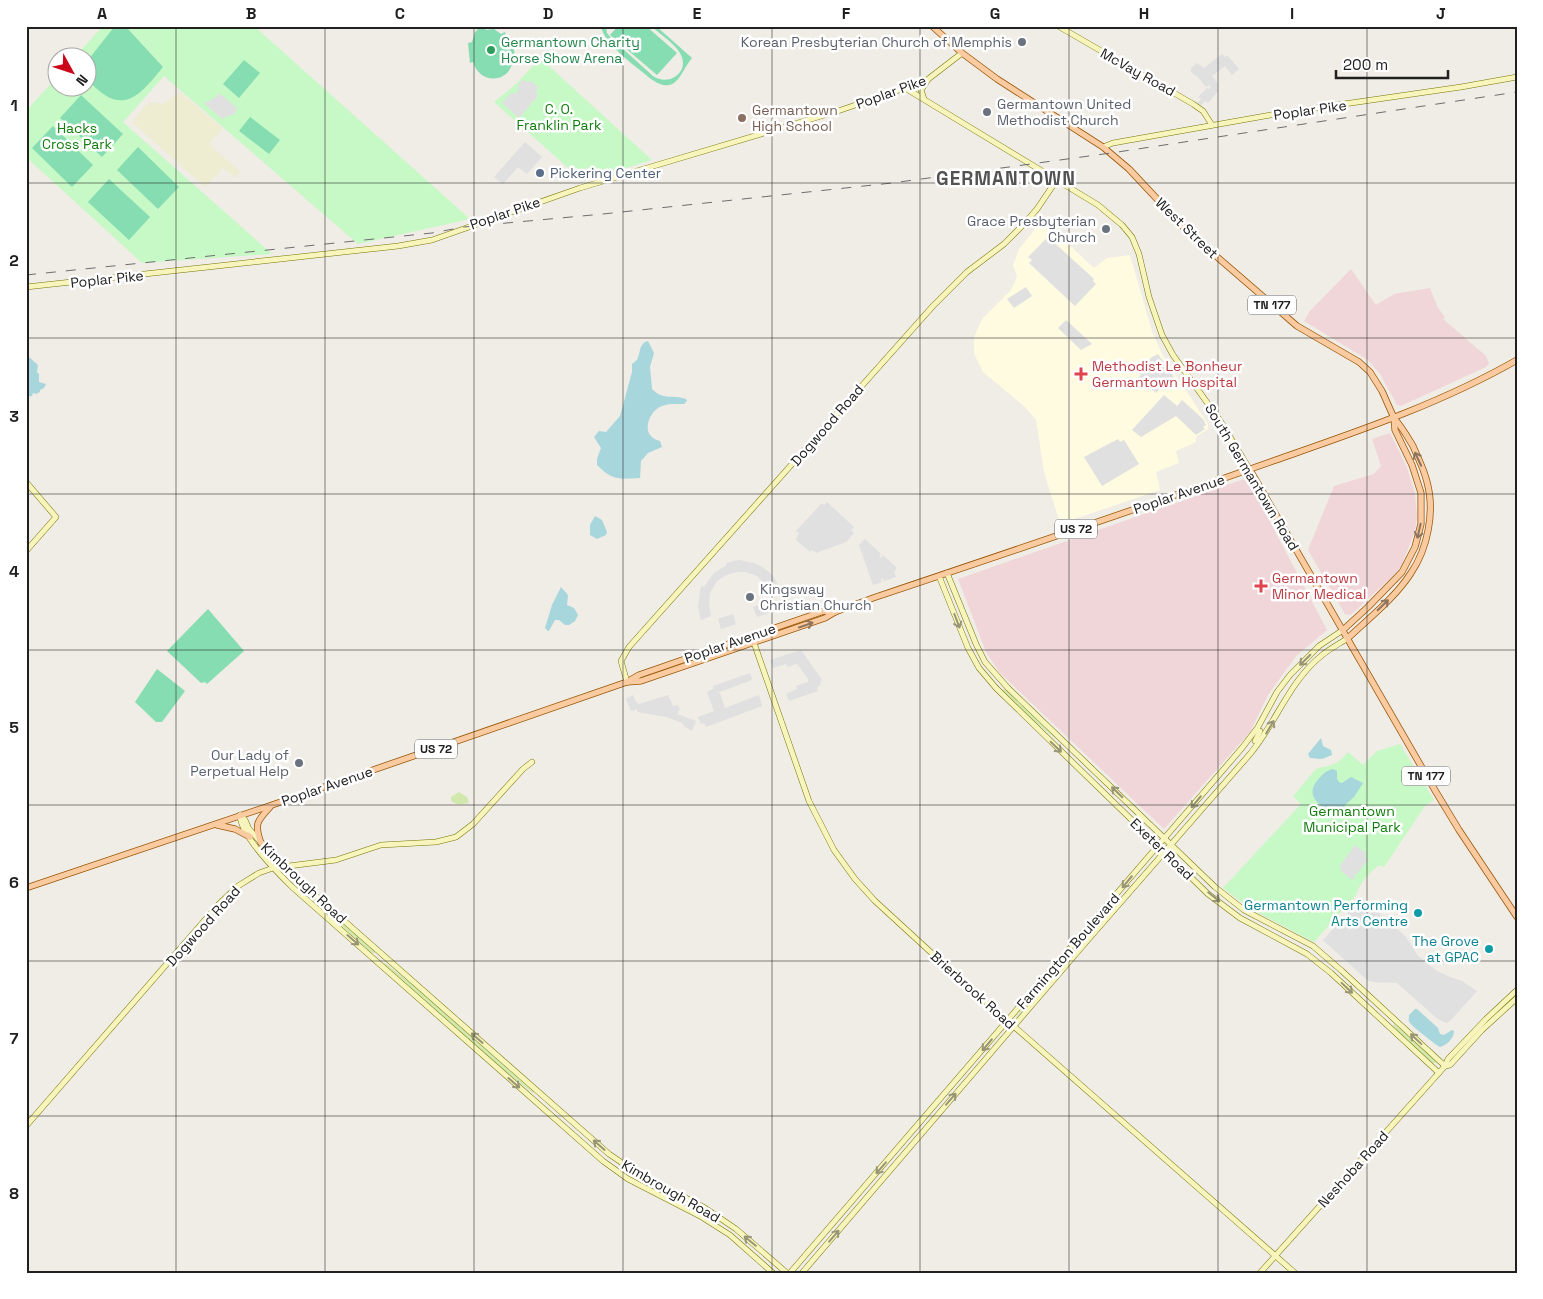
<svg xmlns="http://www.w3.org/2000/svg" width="1543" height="1299" font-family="'Space Grotesk',sans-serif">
<rect width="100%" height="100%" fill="#f0ece6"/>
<g fill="#f0d6d8">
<polygon points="1351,269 1376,305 1394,294 1430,288 1438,308 1445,317 1443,319 1486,356 1489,363 1486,367 1401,406 1397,405 1380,374 1368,360 1304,321 1310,311"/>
<polygon points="1390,433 1406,465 1415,493 1417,518 1415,531 1401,566 1393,576 1354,612 1350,615 1345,614 1308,550 1334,486 1374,474 1381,466 1372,439"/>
<polygon points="1247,478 1327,630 1296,656 1268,695 1250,732 1164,829 999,672 986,652 958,579"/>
</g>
<polygon fill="#fefbe1" points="1039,224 1047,224 1094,268 1107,258 1130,255 1152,331 1162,354 1208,424 1208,429 1196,437 1196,442 1176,451 1179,463 1156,472 1160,490 1060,524 1044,472 1036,420 1025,407 983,372 974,354 974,337 982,319 1011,290 1017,277 1013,265 1019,249"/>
<polygon fill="#eeedd2" points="180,92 223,129 209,144 240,172 235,178 223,168 205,187 132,122 149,102 164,104"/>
<g fill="#d1e9ad">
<polygon points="1004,689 1056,737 1056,739 1033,720 1002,691"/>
<path d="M459 792 467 797 469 803C463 804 455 806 451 800V797Z"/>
<path d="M287 878H288C316 903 346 925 374 950L375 953H372Z"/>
<polygon points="1077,943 1080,943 1080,946 1016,1018 1016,1017 1036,990"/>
<polygon points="385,963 413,985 534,1091 533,1093 505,1071 384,964"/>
<polygon points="1394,1024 1437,1061 1436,1063 1433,1063 1393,1028"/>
</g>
<g fill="#c6f9c5">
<polygon points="103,26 254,26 470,219 358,244 164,76 123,122 272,254 142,263 26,157 26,111 57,77 58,88 88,88 88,58 75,57"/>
<polygon points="540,58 652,160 583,181 494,102 516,84"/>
<path d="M1400 744 1434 800 1425 806 1384 867 1380 865C1370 871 1359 884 1356 895L1314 942 1251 909 1223 888 1301 804 1293 796 1316 769C1332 764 1336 767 1348 752L1363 765 1377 751Z"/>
</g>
<g fill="#86ddb2">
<path d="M115 26H124L127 28 163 67C138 98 121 117 88 80V60Z"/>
<path d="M481 26H484L486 30 494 29 501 34 505 32 507 39H513L515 58H513C512 83 480 86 473 62L470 63 468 43 472 42 475 32Z"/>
<path d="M601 26H606L607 33 612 39 653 76C669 87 691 72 680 53 674 43 660 34 651 26H656L692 58C680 72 677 97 651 79 637 67 604 45 601 26Z"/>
<polygon points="618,26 646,26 677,53 657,75 610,35"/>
<polygon points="244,60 260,73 239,98 223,84"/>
<polygon points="81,95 123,134 102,157 60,118"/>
<polygon points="250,117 280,140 269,154 239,131"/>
<polygon points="53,126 93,165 72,187 32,148"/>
<polygon points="138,147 179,187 158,209 117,170"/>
<polygon points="109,179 150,217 129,240 88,202"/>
<polygon points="208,609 244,651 207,684 205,682 201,683 167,651"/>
<polygon points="157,669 185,691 162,722 156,722 135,702"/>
</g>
<g fill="#e0e0e0">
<polygon points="1222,54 1225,57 1227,55 1239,69 1232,75 1225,66 1212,76 1219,85 1217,88 1219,90 1208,103 1205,101 1200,106 1197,104 1201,99 1198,97 1207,88 1210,89 1211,87 1209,85 1206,87 1198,77 1191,72 1191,68 1197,63 1204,68"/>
<polygon points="523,79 526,82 531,81 538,87 536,93 538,96 532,103 529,101 531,104 519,118 502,103 512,92 515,94 519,89 517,87"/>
<polygon points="219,93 237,108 234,115 230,115 222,119 204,103 215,98"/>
<polygon points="525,142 542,157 527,174 518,167 503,184 494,177"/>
<polygon points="1048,237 1094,279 1093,281 1096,284 1075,306 1029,263 1032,260 1028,257"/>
<polygon points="1026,287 1032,296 1014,308 1007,299"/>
<polygon points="1066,320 1092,344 1081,350 1058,328"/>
<polygon points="1158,354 1174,377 1171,380 1167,380 1156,393 1138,378 1141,375 1138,372 1152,357"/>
<polygon points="1164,395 1177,406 1182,400 1203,419 1206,425 1203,427 1205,429 1196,435 1176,416 1141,437 1132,430"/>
<polygon points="1118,439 1120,442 1124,440 1139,464 1102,486 1084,457"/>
<polygon points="827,502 854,527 851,530 854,533 846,542 816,553 812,550 810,552 796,540 799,533 796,531 822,503 824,505"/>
<polygon points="865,539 881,554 879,556 881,558 883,555 897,568 894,572 896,577 884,581 883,578 881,579 882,582 873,585 859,545"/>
<polygon points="739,560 754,563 764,568 773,576 781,589 777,591 771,580 765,584 757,576 746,572 737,572 726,575 717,581 710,593 709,605 711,616 701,620 698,607 701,586 704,587 714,573 727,565 726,563"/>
<polygon points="767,602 771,612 757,617 753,607"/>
<polygon points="733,614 736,624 721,629 718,619"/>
<polygon points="801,650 822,680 820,681 821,684 817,688 818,691 789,701 786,694 797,689 796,686 808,682 808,679 798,665 796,664 787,667 786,664 773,668 770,660"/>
<polygon points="750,673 752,680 717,693 720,693 725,708 759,695 762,706 706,727 704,723 701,724 698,717 714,711 707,692 713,689 713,686"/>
<polygon points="633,695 636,702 639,704 668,695 673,706 678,705 680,709 677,714 696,721 692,731 685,727 682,723 667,717 637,712 637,709 631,711 626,699"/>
<polygon points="1355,845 1366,853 1365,858 1369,858 1357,874 1353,875 1355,876 1352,880 1340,870 1342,867 1339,867"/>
<polygon points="1362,898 1406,937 1418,956 1437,971 1450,977 1462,981 1477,991 1450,1021 1446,1023 1438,1019 1397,983 1373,982 1367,980 1323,940"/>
</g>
<g fill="#a7d6dd">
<path d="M648 341 654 353 650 367 652 389C664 401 672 394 686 399L687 401 684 404C676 404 667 403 660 407 651 411 644 426 650 435 652 438 656 440 660 441L662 447 648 453 641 461 640 478C618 479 613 481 597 465V459L601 448 594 437 599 431 606 432 620 416 632 372V364L637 360C641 352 639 343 648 341Z"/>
<polygon points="26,353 30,358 38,365 37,372 39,374 39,382 46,384 44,388 40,390 40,392 36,394 33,393 32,396 26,397"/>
<polygon points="595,516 602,520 607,532 606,535 597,539 590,535 590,525"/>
<polygon points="561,587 568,595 567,605 574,608 578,615 575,621 569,625 565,625 559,620 555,620 549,631 548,631 545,628 552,605"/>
<polygon points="1321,738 1323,746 1331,750 1332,755 1322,759 1310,758 1308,754"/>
<path d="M1333 769 1337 771V779L1339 782 1342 783 1351 777 1363 783 1354 797 1335 814C1322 808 1304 796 1317 781 1322 775 1325 771 1333 769Z"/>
<path d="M1415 1009H1417L1438 1028 1440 1034 1444 1035 1452 1030 1454 1031C1454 1038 1447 1045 1440 1047 1437 1046 1412 1026 1410 1023 1408 1020 1409 1019 1409 1015Z"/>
</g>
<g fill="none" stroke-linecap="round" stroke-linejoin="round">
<defs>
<g id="secondary">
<polyline points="280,26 302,26"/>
<polyline points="1058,26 1193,104 1203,111 1212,125"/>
<polyline points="905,88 1098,205 1122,225 1132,237 1139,254 1149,297 1162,335 1173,355 1221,422 1250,470"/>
<polyline points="924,99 921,90 927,81"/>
<polyline points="1103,147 1113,143 1282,113 1461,87 1517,77"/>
<polyline points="26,287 398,246 432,240 580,188 838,111 905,88 927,80 962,53"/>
<polyline points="26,482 56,517 26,551"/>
<polyline points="947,573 976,644 985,662 1008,688 1215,887 1244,910 1313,946 1342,971 1445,1066"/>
<polyline points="939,576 968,648 979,668 996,688 1208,894 1240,918 1307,954 1331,973 1439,1073"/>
<polyline points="753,640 809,801 834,850 855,879 875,901 960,979 1295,1273"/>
<polyline points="627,682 621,661 629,647 933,306 967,272 1004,244 1024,224 1037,209 1056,181"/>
<polyline points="1255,741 1260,731"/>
<polyline points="240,815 245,820 249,829 283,867 609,1154 634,1171 705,1208 736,1229 787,1273"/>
<path d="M240 815C240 835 277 872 291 886L603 1161 628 1179 700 1216 730 1235 773 1273"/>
<polyline points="1445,1066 1450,1065 1482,1030 1517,998"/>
<polyline points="26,1126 218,905 238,886 259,873 273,868 336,860 381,845 436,842 456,837 473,824 523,769 532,762"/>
<polyline points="790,1273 1242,748 1258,727 1277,692 1290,675 1319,646 1343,630"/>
<path d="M802 1273 1086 942 1250 754C1276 723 1289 682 1321 656 1329 649 1339 644 1348 638"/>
<polyline points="1260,1273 1445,1066 1448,1059 1486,1019 1517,990"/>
</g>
<g id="primary">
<polyline points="932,26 962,53 997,79 1103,147 1129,169 1187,231 1297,326 1359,362 1370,372 1382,391 1394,418 1395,430 1412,465 1421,493 1421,524 1415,547 1402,572 1368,607 1343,630"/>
<polyline points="1250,470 1436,792 1459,830 1517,917"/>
<path d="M1348 638C1369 618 1395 598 1411 573 1428 548 1435 511 1427 482 1424 469 1418 458 1413 446 1407 436 1402 427 1394 418"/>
<path d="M627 682 641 681 825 618 835 612 873 598C1007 553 1140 508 1273 461 1356 432 1440 404 1517 360"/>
<polyline points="217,825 235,829 250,837"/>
<path d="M261 843C254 824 257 821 270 807"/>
<polyline points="26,888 272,805 627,682 639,675 824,611 835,612"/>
</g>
</defs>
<use href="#secondary" stroke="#767607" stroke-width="6"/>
<use href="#primary" stroke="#985603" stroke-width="7"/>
<use href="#secondary" stroke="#f8f5bc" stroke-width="5"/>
<use href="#primary" stroke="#facaa1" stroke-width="5.5"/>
<polyline stroke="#6e6e6e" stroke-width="1" stroke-dasharray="10 10" stroke-linecap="butt" points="26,275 432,233 464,227 603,214 892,183 1111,153 1517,92"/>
</g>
<defs><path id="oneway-shaft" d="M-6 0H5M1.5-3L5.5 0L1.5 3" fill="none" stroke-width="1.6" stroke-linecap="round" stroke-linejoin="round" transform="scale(1.25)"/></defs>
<g stroke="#8d7560">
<use href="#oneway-shaft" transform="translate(1418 459) rotate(-115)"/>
<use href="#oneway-shaft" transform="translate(1419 531) rotate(103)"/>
<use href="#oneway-shaft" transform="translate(1383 605) rotate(-44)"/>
<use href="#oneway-shaft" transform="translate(806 625) rotate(-19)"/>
</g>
<g stroke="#979576">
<use href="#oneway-shaft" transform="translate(957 621) rotate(69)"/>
<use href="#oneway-shaft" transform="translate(1305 660) rotate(135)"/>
<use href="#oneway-shaft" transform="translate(1270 727) rotate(-59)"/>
<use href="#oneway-shaft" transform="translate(1056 747) rotate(44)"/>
<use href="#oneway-shaft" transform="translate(1117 792) rotate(-136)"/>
<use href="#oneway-shaft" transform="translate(1196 802) rotate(130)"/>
<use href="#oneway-shaft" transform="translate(1127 882) rotate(130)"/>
<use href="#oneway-shaft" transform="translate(1214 897) rotate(39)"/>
<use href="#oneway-shaft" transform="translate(353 940) rotate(41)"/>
<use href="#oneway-shaft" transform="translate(1347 988) rotate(43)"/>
<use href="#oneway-shaft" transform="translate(477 1038) rotate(-139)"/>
<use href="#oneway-shaft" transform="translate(1416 1039) rotate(-137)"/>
<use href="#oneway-shaft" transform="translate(987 1045) rotate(130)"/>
<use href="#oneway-shaft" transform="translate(514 1083) rotate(41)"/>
<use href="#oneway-shaft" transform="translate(951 1099) rotate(-49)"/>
<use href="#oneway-shaft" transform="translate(599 1145) rotate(-139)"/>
<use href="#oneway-shaft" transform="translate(881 1168) rotate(131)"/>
<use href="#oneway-shaft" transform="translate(834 1236) rotate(-49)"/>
<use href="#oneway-shaft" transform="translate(750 1241) rotate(-140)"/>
</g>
<path fill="none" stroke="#202020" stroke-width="1" stroke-opacity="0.55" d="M176 26V1273M325 26V1273M474 26V1273M623 26V1273M772 26V1273M920 26V1273M1069 26V1273M1218 26V1273M1367 26V1273M26 183H1517M26 338H1517M26 494H1517M26 650H1517M26 805H1517M26 961H1517M26 1116H1517"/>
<g fill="#6b7280" stroke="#fff" stroke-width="2">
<circle cx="1022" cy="42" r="5"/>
<circle cx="987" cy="112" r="5"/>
<circle cx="1106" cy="229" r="5"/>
<circle cx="750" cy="597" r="5"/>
<circle cx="299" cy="763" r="5"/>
</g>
<circle fill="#2e9e5b" stroke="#fff" stroke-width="2" cx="491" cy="50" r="5"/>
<circle fill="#8d6e63" stroke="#fff" stroke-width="2" cx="742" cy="118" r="5"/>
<circle fill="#5c6f8a" stroke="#fff" stroke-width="2" cx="540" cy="173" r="5"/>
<g fill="#e0444e" stroke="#fff" stroke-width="2">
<path d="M1078.5 366.5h5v5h5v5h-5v5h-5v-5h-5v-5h5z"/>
<path d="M1258.5 578.5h5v5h5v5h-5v5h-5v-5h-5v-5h5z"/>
</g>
<g fill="#0f9aa8" stroke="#fff" stroke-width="2">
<circle cx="1418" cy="913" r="5"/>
<circle cx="1489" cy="949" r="5"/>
</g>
<g text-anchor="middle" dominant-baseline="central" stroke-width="5" stroke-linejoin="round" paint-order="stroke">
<g fill="#fff" stroke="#636363" stroke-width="1">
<rect x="1248" y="295.5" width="48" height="19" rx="4"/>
<rect x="1055" y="519.5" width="42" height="19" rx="4"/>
<rect x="415" y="739.5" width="42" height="19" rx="4"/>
<rect x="1402" y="766.5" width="48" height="19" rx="4"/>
</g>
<g font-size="12" font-weight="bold" fill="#202020">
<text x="1272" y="305">TN 177</text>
<text x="1076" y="529">US 72</text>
<text x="436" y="749">US 72</text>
<text x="1426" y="776">TN 177</text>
</g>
<g font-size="14" fill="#27864d" stroke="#fff" text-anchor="start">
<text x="501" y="42">Germantown Charity<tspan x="501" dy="16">Horse Show Arena</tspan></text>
</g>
<g font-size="14" fill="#5b616d" stroke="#fff" text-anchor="end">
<text x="1012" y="42">Korean Presbyterian Church of Memphis</text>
<text x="997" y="104" text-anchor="start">Germantown United<tspan x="997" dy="16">Methodist Church</tspan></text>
<text x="1096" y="221">Grace Presbyterian<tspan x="1096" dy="16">Church</tspan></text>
<text x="760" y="589" text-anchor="start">Kingsway<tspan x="760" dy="16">Christian Church</tspan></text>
<text x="289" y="755">Our Lady of<tspan x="289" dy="16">Perpetual Help</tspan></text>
</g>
<g font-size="14" fill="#202020" stroke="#fff">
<text transform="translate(1138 72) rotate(29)">McVay Road</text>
<text transform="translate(891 92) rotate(-20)">Poplar Pike</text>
<text transform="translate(1310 110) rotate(-8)">Poplar Pike</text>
<text transform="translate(505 213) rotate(-19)">Poplar Pike</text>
<text transform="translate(1187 228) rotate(44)">West Street</text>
<text transform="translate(107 279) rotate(-6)">Poplar Pike</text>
<text transform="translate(827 425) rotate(-49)">Dogwood Road</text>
<text transform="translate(1252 477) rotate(59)">South Germantown Road</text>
<text transform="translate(1179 494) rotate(-19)">Poplar Avenue</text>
<text transform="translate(730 643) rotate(-19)">Poplar Avenue</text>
<text transform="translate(327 786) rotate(-19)">Poplar Avenue</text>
<text transform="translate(1162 849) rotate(44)">Exeter Road</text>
<text transform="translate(304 883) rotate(43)">Kimbrough Road</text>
<text transform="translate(203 926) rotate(-48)">Dogwood Road</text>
<text transform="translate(1068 951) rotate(-49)">Farmington Boulevard</text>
<text transform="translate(973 990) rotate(42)">Brierbrook Road</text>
<text transform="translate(1353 1169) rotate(-48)">Neshoba Road</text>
<text transform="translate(671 1191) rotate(30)">Kimbrough Road</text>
</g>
<g font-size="14" fill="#117d0e" stroke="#fff">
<text x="559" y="109">C. O.<tspan x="559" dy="16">Franklin Park</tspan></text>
<text x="77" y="128">Hacks<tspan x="77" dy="16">Cross Park</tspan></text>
<text x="1352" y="811">Germantown<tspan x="1352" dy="16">Municipal Park</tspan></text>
</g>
<g font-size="14" fill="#785e54" stroke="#fff" text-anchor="start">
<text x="752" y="110">Germantown<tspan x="752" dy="16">High School</tspan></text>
</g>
<g font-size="14" fill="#4e5e75" stroke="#fff" text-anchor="start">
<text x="550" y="173">Pickering Center</text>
</g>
<g font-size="14" fill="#be3a42" stroke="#fff" text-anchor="start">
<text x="1092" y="366">Methodist Le Bonheur<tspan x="1092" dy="16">Germantown Hospital</tspan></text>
<text x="1272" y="578">Germantown<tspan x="1272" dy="16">Minor Medical</tspan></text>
</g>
<g font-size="14" fill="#0d838f" stroke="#fff" text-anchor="end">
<text x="1408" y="905">Germantown Performing<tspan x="1408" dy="16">Arts Centre</tspan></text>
<text x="1479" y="941">The Grove<tspan x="1479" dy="16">at GPAC</tspan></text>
</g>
<g font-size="19" font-weight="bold" letter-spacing="1" fill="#535353" stroke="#fff">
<text x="1006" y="178">GERMANTOWN</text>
</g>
</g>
<rect width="1543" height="1299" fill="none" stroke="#ffffff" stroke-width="55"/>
<g transform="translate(72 72) rotate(130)"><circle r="24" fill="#ffffff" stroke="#a6a6a6"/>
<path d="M0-4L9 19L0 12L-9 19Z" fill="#cb041a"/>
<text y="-8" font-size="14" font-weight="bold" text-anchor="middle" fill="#202020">N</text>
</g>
<path d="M1336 70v8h112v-8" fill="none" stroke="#202020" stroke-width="2.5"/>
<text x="1343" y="70" font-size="15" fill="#202020" stroke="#ffffff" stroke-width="4" paint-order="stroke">200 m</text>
<rect x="28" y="28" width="1488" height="1244" fill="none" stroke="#202020" stroke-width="2"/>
<g font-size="16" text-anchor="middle" font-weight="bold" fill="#202020">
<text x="102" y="19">A</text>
<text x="251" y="19">B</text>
<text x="400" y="19">C</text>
<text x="548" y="19">D</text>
<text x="697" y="19">E</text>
<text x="846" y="19">F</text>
<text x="995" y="19">G</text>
<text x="1144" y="19">H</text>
<text x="1292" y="19">I</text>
<text x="1441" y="19">J</text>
<text x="14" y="111">1</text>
<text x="14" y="266">2</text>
<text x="14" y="422">3</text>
<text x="14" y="577">4</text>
<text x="14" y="733">5</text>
<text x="14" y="888">6</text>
<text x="14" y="1044">7</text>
<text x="14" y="1199">8</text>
</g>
</svg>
